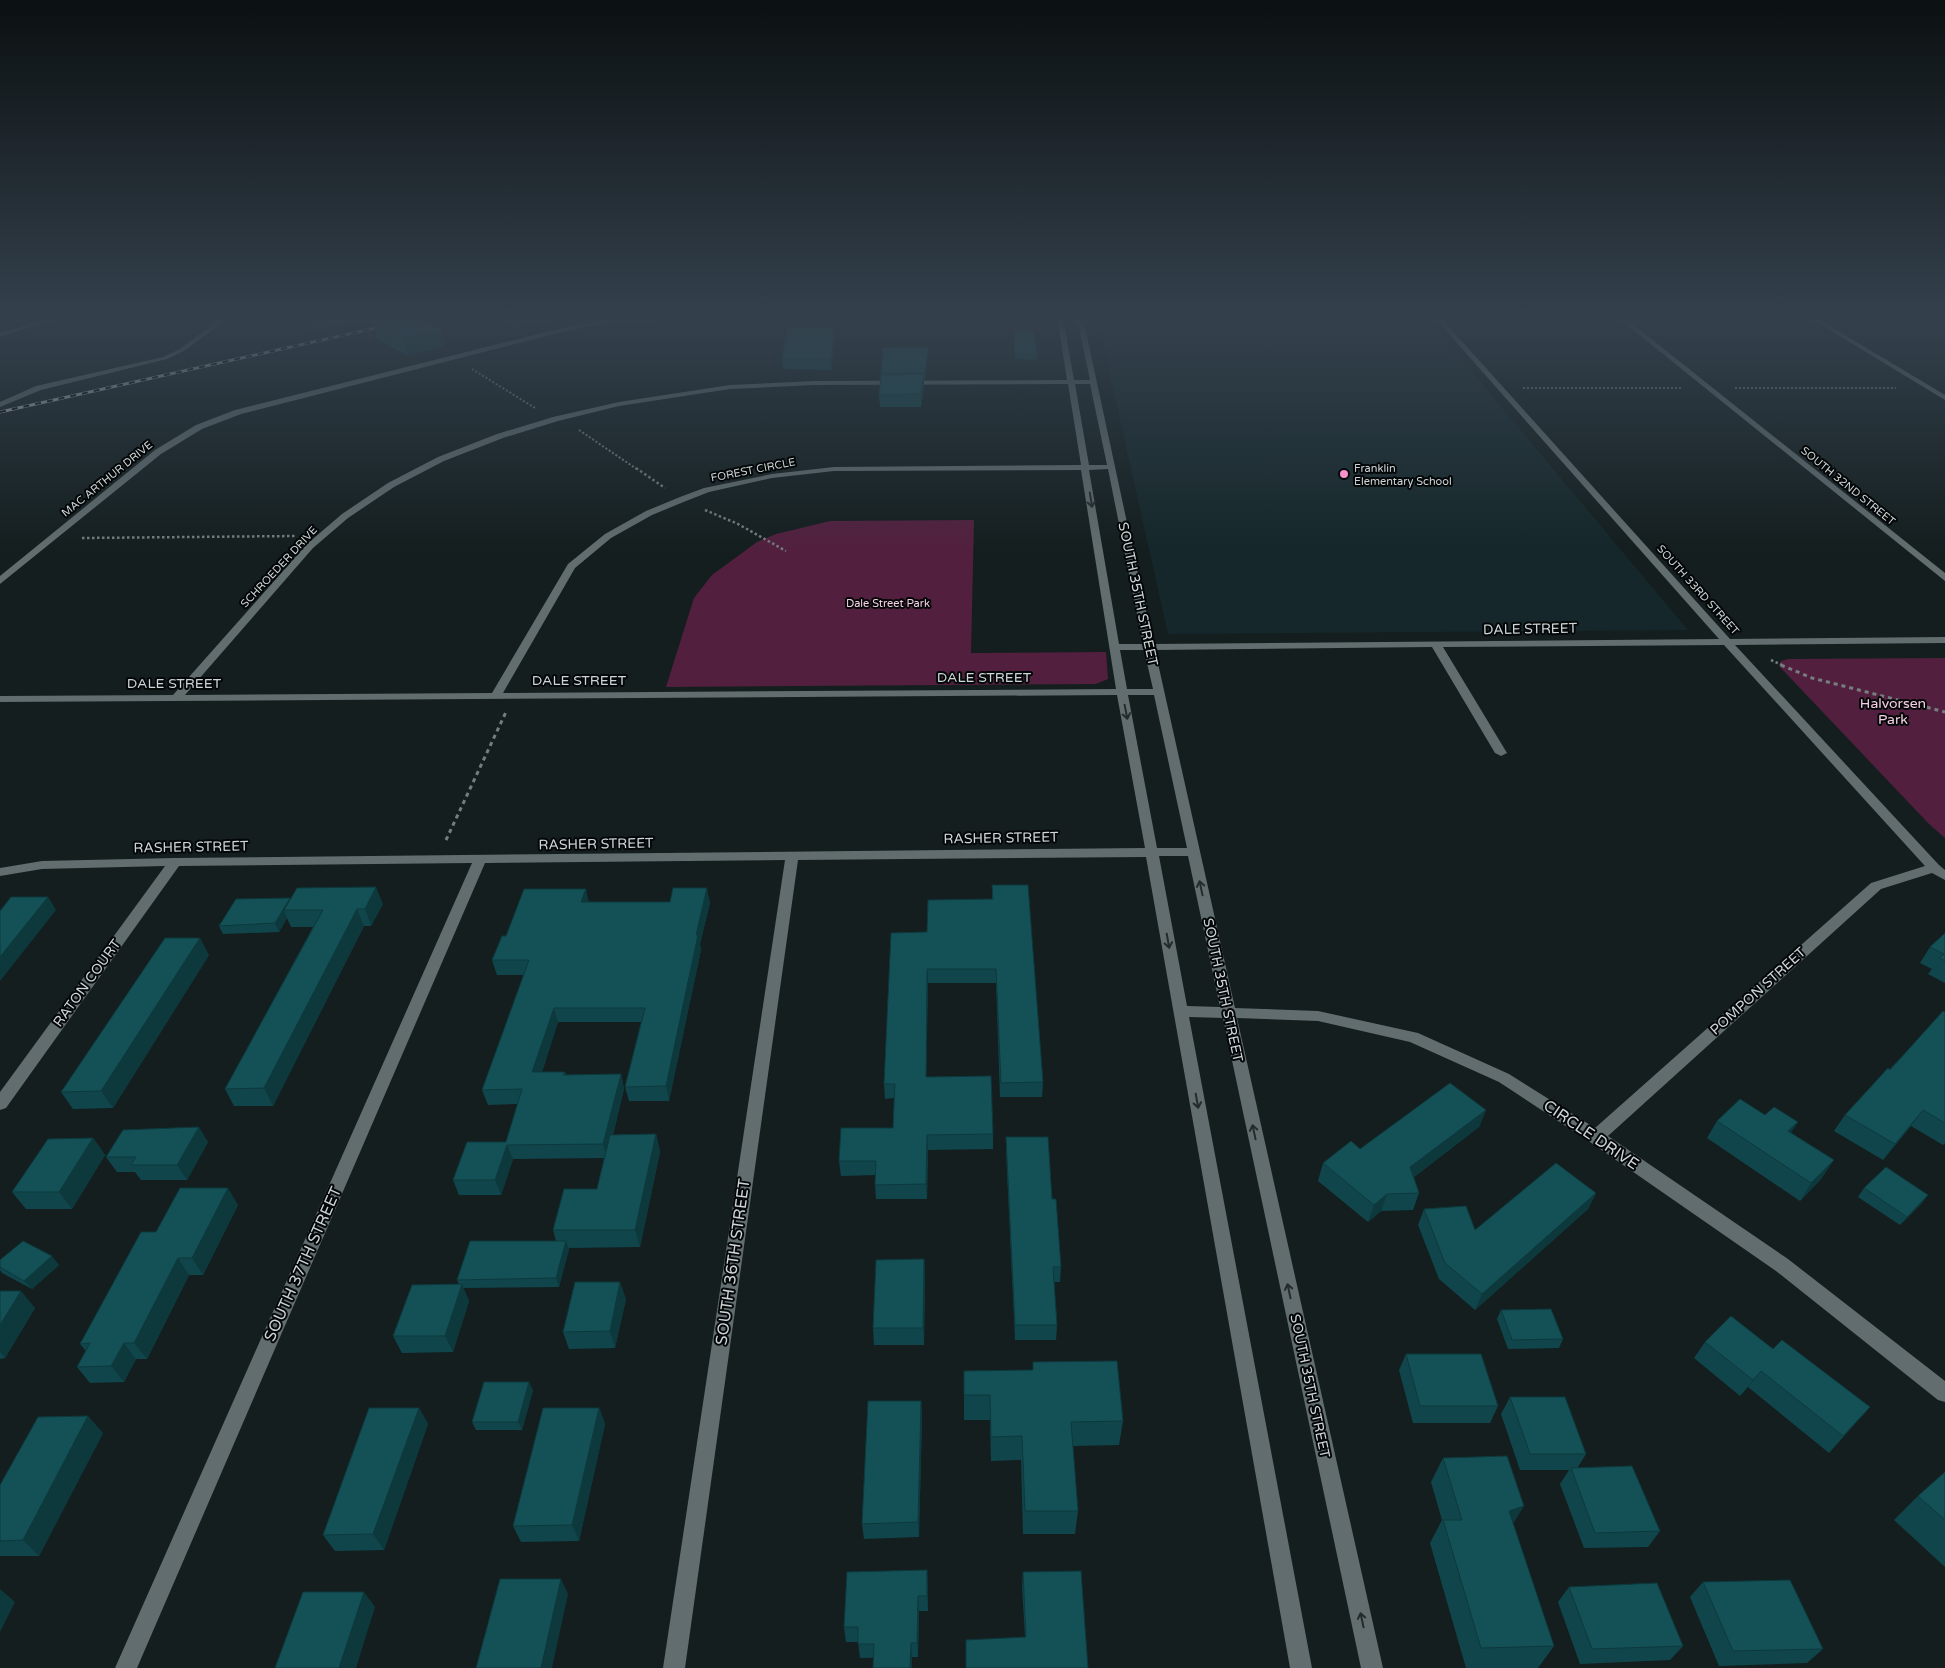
<svg xmlns="http://www.w3.org/2000/svg" width="1945" height="1668" font-family="'Varela Round',sans-serif">
<rect width="100%" height="100%" fill="#141e1f"/>
<polygon fill="#15272a" points="1097,317 1426,317 1688,630 1168,634"/>
<g fill="#52203e">
<polygon points="319,317 379,317 297,334"/>
<polygon points="974,520 971,653 1106,652 1108,679 1096,684 666,687 694,598 712,575 757,542 776,534 830,521"/>
<polygon points="1945,658 1945,838 1929,824 1779,666 1781,661 1788,659"/>
</g>
<g fill="none" stroke-linecap="round" stroke-linejoin="round">
<g stroke="#757d7e" stroke-width="2" stroke-dasharray="2 2" stroke-linecap="butt">
<polyline points="472,369 535,408"/>
<polyline points="1523,388 1682,388"/>
<polyline points="1735,388 1896,388"/>
<polyline points="579,430 638,470"/>
</g>
<g stroke="#757d7e" stroke-width="2.5" stroke-dasharray="2.5 2.5" stroke-linecap="butt">
<polyline points="636,468 665,488"/>
<polyline points="705,510 738,524 786,551"/>
<polyline points="82,538 296,536"/>
<polyline points="1771,660 1784,666"/>
</g>
<g stroke="#757d7e" stroke-width="3" stroke-dasharray="4 4" stroke-linecap="butt">
<polyline points="1781,665 1812,678 1945,712"/>
<polyline points="446,840 506,712"/>
</g>
<g fill="#616d6e" fill-rule="evenodd">
<polygon points="53,317 62,317 0,337 0,333"/>
<polygon points="223,317 230,317 184,351 167,359 41,390 0,407 0,402 36,386 163,357 180,349"/>
<polygon points="643,317 920,317 917,319 656,320 607,323 566,331 241,414 202,429 161,454 0,584 0,576 155,450 196,425 235,410 566,327 607,319"/>
<path d="M1064 317H1076L1084 322 1153 644 1719 639 1434 317H1440L1730 639 1945 637V643L1735 645 1939 865 1945 870V880L1932 873 1881 889 1608 1136 1788 1259 1945 1381V1402L1938 1400 1776 1271 1590 1142 1499 1082 1410 1042 1318 1021 1237 1018 1383 1668H1361L1223 1018 1189 1017 1312 1668H1290L1146 857 798 860 685 1668H663L785 860 485 863 137 1668H115L472 863 179 866 6 1108 0 1110V1092L165 866 42 869 0 876V868L42 861 175 858 1145 848 1117 695 0 702V696L173 695 307 544 342 514 388 483 438 457 497 434 553 417 619 402 730 385 814 381 1067 380 1058 322ZM1070 319 1078 323 1090 380H1074L1064 323ZM1068 384 1081 465 834 467 772 474 704 488 680 497 646 511 605 534 568 564 492 693 185 695 313 548 348 518 394 487 444 461 503 438 558 421 619 406 730 389 814 385ZM1075 384H1090L1107 465H1089ZM1108 469 1143 644H1119L1089 470ZM1081 470 1116 689 503 693 575 568 611 538 652 515 686 501 709 492 772 478 834 471ZM1724 645 1925 866 1871 883 1595 1128 1509 1074 1418 1033 1318 1011 1235 1008 1155 650 1432 647 1495 753 1501 756 1507 753 1443 647ZM1120 650H1144L1153 689H1127ZM1128 695H1154L1187 848H1157ZM1159 856H1188L1220 1007 1187 1006Z"/>
<polygon points="1617,317 1624,317 1945,573 1945,581"/>
<polygon points="1808,317 1815,317 1945,395 1945,400"/>
</g>
<defs>
<polyline id="rail" points="0,412 389,325"/>
</defs>
<use href="#rail" stroke="#aeb5b6" stroke-width="3"/>
<use href="#rail" stroke="#040708" stroke-width="2" stroke-dasharray="6" stroke-linecap="butt"/>
</g>
<g fill="#10464b">
<polygon points="496,317 562,317 517,327"/>
<polygon points="374,322 441,329 445,346 408,356 378,339"/>
<polygon points="1014,331 1037,354 1037,360 1015,359"/>
<polygon points="835,338 831,370 783,369 782,358"/>
<polygon points="883,348 928,353 925,379 924,379 924,386 921,407 880,407 879,395 881,375"/>
<polygon points="992,885 1043,1082 1042,1097 1000,1097 996,983 928,983 926,1077 993,1134 993,1149 928,1150 927,1199 876,1199 875,1185 875,1175 841,1176 839,1161 893,1128 894,1098 885,1099 884,1084 927,932 992,899"/>
<polygon points="290,899 383,904 371,926 364,926 273,1106 234,1106 225,1089 313,927 291,927 287,918 279,932 223,934 219,926"/>
<polygon points="589,902 710,903 700,944 701,950 669,1101 629,1101 625,1087 641,1022 558,1022 542,1072 565,1072 566,1075 621,1074 624,1089 613,1135 656,1134 660,1152 640,1247 568,1248 569,1249 559,1287 463,1288 469,1301 453,1352 402,1353 393,1336 459,1284 457,1280 556,1241 553,1230 597,1189 604,1158 513,1159 501,1195 459,1195 453,1180 506,1142 518,1104 488,1105 482,1090 524,975 497,975 492,960 506,936"/>
<polygon points="1945,933 1945,983 1928,974 1932,969 1920,963 1930,947"/>
<polygon points="209,955 113,1108 73,1109 61,1092"/>
<polygon points="1945,1012 1945,1143 1943,1145 1911,1126 1883,1160 1834,1131 1845,1115"/>
<polygon points="1486,1110 1479,1127 1414,1177 1419,1193 1413,1210 1381,1211 1368,1222 1318,1181 1323,1163 1360,1149"/>
<polygon points="1717,1121 1791,1133 1822,1178 1800,1201 1707,1138"/>
<polygon points="1006,1137 1052,1199 1061,1267 1060,1282 1054,1282 1057,1325 1056,1340 1015,1340 1006,1152"/>
<polygon points="93,1138 105,1155 72,1209 26,1209 12,1192"/>
<polygon points="208,1142 187,1180 141,1180 135,1172 117,1172 106,1157"/>
<polygon points="1864,1188 1928,1195 1921,1204 1900,1225 1858,1197"/>
<polygon points="1596,1193 1588,1209 1475,1310 1439,1279 1418,1225 1424,1209 1475,1230"/>
<polygon points="238,1205 203,1275 189,1275 147,1359 136,1359 124,1382 90,1383 77,1367 86,1351 80,1344 156,1232"/>
<polygon points="924,1259 925,1277 924,1345 874,1345 873,1328"/>
<polygon points="0,1260 59,1265 32,1289 2,1273 0,1270"/>
<polygon points="0,1291 35,1308 5,1358 0,1359"/>
<polygon points="626,1299 615,1348 569,1349 563,1332"/>
<polygon points="1501,1310 1563,1339 1559,1348 1508,1349 1497,1319"/>
<polygon points="1705,1342 1773,1349 1870,1407 1829,1453 1748,1387 1740,1396 1694,1358"/>
<polygon points="1406,1354 1498,1406 1490,1423 1413,1423 1399,1370"/>
<polygon points="1033,1362 1123,1421 1119,1445 1073,1446 1078,1511 1075,1534 1023,1534 1021,1460 991,1461 990,1420 964,1420 964,1371 1033,1370"/>
<polygon points="533,1390 522,1430 476,1430 472,1422"/>
<polygon points="1510,1397 1586,1454 1578,1467 1660,1531 1648,1547 1584,1548 1560,1484 1569,1470 1520,1470 1501,1414"/>
<polygon points="921,1401 922,1417 919,1537 864,1539 862,1524"/>
<polygon points="419,1408 428,1424 384,1550 335,1551 323,1535"/>
<polygon points="599,1408 605,1424 579,1541 521,1542 513,1526"/>
<polygon points="103,1433 39,1556 0,1556 0,1485"/>
<polygon points="1443,1458 1554,1646 1538,1668 1466,1668 1430,1543 1442,1520 1431,1482"/>
<polygon points="1945,1472 1945,1567 1894,1520 1918,1496"/>
<polygon points="1023,1572 1088,1668 1025,1637 1022,1586"/>
<polygon points="1703,1582 1823,1649 1807,1663 1719,1666 1690,1597"/>
<polygon points="928,1585 928,1611 919,1611 918,1657 860,1658 858,1642 846,1642 844,1627"/>
<polygon points="1569,1587 1683,1646 1670,1660 1580,1664 1558,1602"/>
</g>
<g fill="#0d393d">
<polygon points="515,317 562,317 517,327"/>
<polygon points="834,328 835,338 831,370 831,359"/>
<polygon points="441,329 445,346 408,356 403,338"/>
<polygon points="928,347 928,353 925,379 925,373"/>
<polygon points="924,374 924,386 921,407 921,394"/>
<polygon points="376,887 383,904 371,926 365,909"/>
<polygon points="707,888 710,903 700,944 701,950 669,1101 666,1086 696,935"/>
<polygon points="586,889 589,903 581,902"/>
<polygon points="48,897 56,910 0,981 0,957"/>
<polygon points="290,898 293,907 284,910 287,918 279,932 275,923"/>
<polygon points="357,909 364,926 273,1106 264,1088"/>
<polygon points="200,938 209,955 113,1108 101,1091"/>
<polygon points="927,969 928,983 926,1092 926,1077"/>
<polygon points="554,1008 558,1022 537,1087 532,1072"/>
<polygon points="621,1074 624,1089 607,1158 603,1144"/>
<polygon points="1486,1110 1479,1127 1404,1184 1410,1167"/>
<polygon points="1923,1110 1911,1126 1883,1160 1895,1144"/>
<polygon points="1798,1122 1787,1139 1788,1131"/>
<polygon points="199,1127 208,1142 187,1180 177,1165"/>
<polygon points="656,1134 660,1152 640,1247 635,1230"/>
<polygon points="927,1135 928,1150 927,1199 926,1184"/>
<polygon points="93,1138 105,1155 72,1209 59,1192"/>
<polygon points="507,1145 513,1159 501,1195 495,1180"/>
<polygon points="1834,1160 1822,1178 1800,1201 1811,1183"/>
<polygon points="228,1188 238,1205 203,1275 192,1258"/>
<polygon points="1596,1193 1588,1209 1475,1310 1482,1294"/>
<polygon points="1387,1194 1381,1211 1368,1222 1374,1205"/>
<polygon points="1928,1195 1921,1204 1900,1225 1907,1217"/>
<polygon points="566,1241 569,1249 559,1287 556,1278"/>
<polygon points="52,1256 59,1265 32,1289 24,1281"/>
<polygon points="178,1258 189,1275 147,1359 134,1343"/>
<polygon points="924,1259 925,1277 924,1345 923,1328"/>
<polygon points="620,1282 626,1299 615,1348 610,1331"/>
<polygon points="462,1284 469,1301 453,1352 445,1336"/>
<polygon points="21,1291 35,1308 5,1358 0,1352 0,1325"/>
<polygon points="124,1343 136,1359 124,1382 111,1366"/>
<polygon points="1761,1371 1748,1387 1740,1396 1753,1380"/>
<polygon points="529,1382 533,1390 522,1430 518,1422"/>
<polygon points="921,1401 922,1417 919,1537 918,1522"/>
<polygon points="419,1408 428,1424 384,1550 373,1534"/>
<polygon points="599,1408 605,1424 579,1541 572,1525"/>
<polygon points="88,1416 103,1433 39,1556 23,1540"/>
<polygon points="1524,1506 1510,1529 1509,1511"/>
<polygon points="927,1570 928,1585 928,1611 927,1596"/>
<polygon points="561,1579 568,1594 552,1668 541,1668"/>
<polygon points="0,1589 15,1602 0,1632"/>
<polygon points="364,1592 375,1607 356,1668 339,1668"/>
<polygon points="918,1596 919,1611 918,1657 917,1643"/>
<polygon points="911,1643 912,1657 912,1668 910,1668"/>
</g>
<g fill="#135157" stroke="#0d393d">
<polygon points="398,317 417,317 441,329 403,338 374,322"/>
<polygon points="788,328 834,328 831,359 782,358"/>
<polygon points="1014,331 1034,331 1037,354 1015,354"/>
<polygon points="928,347 925,373 881,373 883,348"/>
<polygon points="924,374 921,394 879,395 881,375"/>
<polygon points="992,885 1028,885 1043,1082 1001,1083 996,969 927,969 926,1077 991,1076 993,1134 927,1135 926,1184 875,1185 876,1161 839,1161 841,1128 893,1128 895,1084 884,1084 891,933 927,932 928,900 993,899"/>
<polygon points="376,887 365,909 357,909 264,1088 225,1089 323,910 284,910 297,888"/>
<polygon points="673,888 707,888 696,935 698,935 666,1086 625,1087 645,1008 554,1008 532,1072 565,1072 563,1075 621,1074 603,1144 507,1145 495,1180 453,1180 467,1142 506,1142 522,1089 482,1090 529,960 492,960 502,936 506,936 524,889 586,889 581,902 670,902"/>
<polygon points="11,897 48,897 0,957 0,911"/>
<polygon points="290,898 275,923 219,926 236,899"/>
<polygon points="1945,933 1945,961 1939,958 1944,954 1930,947"/>
<polygon points="165,938 200,938 101,1091 61,1092"/>
<polygon points="1943,1011 1945,1012 1945,1123 1923,1110 1895,1144 1845,1115 1888,1068 1890,1070"/>
<polygon points="1450,1083 1486,1110 1410,1167 1419,1193 1387,1194 1374,1205 1323,1163 1351,1141 1360,1149"/>
<polygon points="1740,1099 1765,1115 1774,1107 1798,1122 1788,1131 1834,1160 1811,1183 1717,1121"/>
<polygon points="199,1127 177,1165 131,1165 136,1157 106,1157 123,1130"/>
<polygon points="656,1134 635,1230 553,1230 564,1189 597,1189 610,1135"/>
<polygon points="1006,1137 1048,1137 1052,1199 1056,1199 1061,1267 1053,1267 1057,1325 1015,1325"/>
<polygon points="93,1138 59,1192 12,1192 48,1139"/>
<polygon points="1556,1163 1596,1193 1482,1294 1445,1263 1424,1209 1466,1206 1475,1230"/>
<polygon points="1886,1167 1928,1195 1907,1217 1864,1188"/>
<polygon points="180,1188 228,1188 192,1258 178,1258 134,1343 124,1343 111,1366 77,1367 90,1343 80,1344 141,1232 156,1232"/>
<polygon points="23,1241 52,1256 24,1281 0,1267 0,1260"/>
<polygon points="470,1241 566,1241 556,1278 457,1280"/>
<polygon points="924,1259 923,1328 873,1328 876,1260"/>
<polygon points="575,1282 620,1282 610,1331 563,1332"/>
<polygon points="462,1284 445,1336 393,1336 412,1285"/>
<polygon points="0,1291 21,1291 0,1325"/>
<polygon points="1551,1309 1563,1339 1512,1340 1501,1310"/>
<polygon points="1731,1316 1773,1349 1782,1340 1870,1407 1843,1436 1761,1371 1753,1380 1705,1342"/>
<polygon points="1406,1354 1481,1354 1498,1406 1420,1406"/>
<polygon points="1117,1361 1123,1421 1071,1422 1078,1511 1025,1511 1022,1436 991,1437 990,1395 964,1395 964,1371 1033,1370 1033,1362"/>
<polygon points="484,1382 529,1382 518,1422 472,1422"/>
<polygon points="1510,1397 1565,1397 1586,1454 1530,1454"/>
<polygon points="868,1401 921,1401 918,1522 862,1524"/>
<polygon points="369,1408 419,1408 373,1534 323,1535"/>
<polygon points="543,1408 599,1408 572,1525 513,1526"/>
<polygon points="88,1416 23,1540 0,1541 0,1485 38,1417"/>
<polygon points="1507,1456 1524,1506 1509,1511 1554,1646 1481,1648 1443,1520 1462,1520 1443,1458"/>
<polygon points="1632,1466 1660,1531 1595,1533 1571,1468"/>
<polygon points="1945,1472 1945,1520 1918,1496"/>
<polygon points="927,1570 927,1596 918,1596 917,1643 911,1643 910,1668 873,1668 874,1644 858,1644 858,1627 844,1627 847,1572"/>
<polygon points="1081,1571 1088,1668 966,1668 966,1640 1026,1637 1023,1572"/>
<polygon points="500,1579 561,1579 541,1668 476,1668"/>
<polygon points="1790,1580 1823,1649 1733,1651 1703,1582"/>
<polygon points="1657,1583 1683,1646 1592,1649 1569,1587"/>
<polygon points="303,1592 364,1592 339,1668 275,1668"/>
</g>
<defs><path id="oneway-shaft" d="M-6 0H5M1.5-3L5.5 0L1.5 3" fill="none" stroke-width="1.6" stroke-linecap="round" stroke-linejoin="round" transform="scale(1.25)"/></defs>
<g stroke="#252b2c">
<use href="#oneway-shaft" transform="translate(1091 500) rotate(81)"/>
<use href="#oneway-shaft" transform="translate(1126 712) rotate(79)"/>
<use href="#oneway-shaft" transform="translate(1201 888) rotate(-102)"/>
<use href="#oneway-shaft" transform="translate(1168 941) rotate(80)"/>
<use href="#oneway-shaft" transform="translate(1197 1101) rotate(80)"/>
<use href="#oneway-shaft" transform="translate(1254 1132) rotate(-102)"/>
<use href="#oneway-shaft" transform="translate(1289 1291) rotate(-102)"/>
<use href="#oneway-shaft" transform="translate(1362 1620) rotate(-102)"/>
</g>
<linearGradient id="sky" x2="0" y2="1"><stop stop-color="#0b1011"/><stop offset="0.58" stop-color="#34414d"/><stop offset="1" stop-color="#34414d" stop-opacity="0"/></linearGradient>
<rect width="1945" height="550" fill="url(#sky)"/>
<circle fill="#f890cb" stroke="#040708" stroke-width="2" cx="1344" cy="474" r="5"/>
<g text-anchor="middle" dominant-baseline="central" stroke-width="4" stroke-linejoin="round" paint-order="stroke">
<g font-size="11" fill="#cfd5d6" stroke="#040708" text-anchor="start">
<text x="1354" y="468">Franklin<tspan x="1354" dy="13">Elementary School</tspan></text>
</g>
<g font-size="11" fill="#cfd5d6" stroke="#040708">
<text transform="translate(753 470) rotate(-11)">FOREST CIRCLE</text>
<text transform="translate(107 479) rotate(-39)">MAC ARTHUR DRIVE</text>
<text transform="translate(1848 486) rotate(39)">SOUTH 32ND STREET</text>
<text transform="translate(279 567) rotate(-47)">SCHROEDER DRIVE</text>
<text transform="translate(1698 590) rotate(48)">SOUTH 33RD STREET</text>
</g>
<g font-size="11" fill="#f6cee3" stroke="#040708">
<text x="888" y="603">Dale Street Park</text>
</g>
<g font-size="14" fill="#cfd5d6" stroke="#040708">
<text transform="translate(1138 594) rotate(78)">SOUTH 35TH STREET</text>
<text transform="translate(1530 629) rotate(-1)">DALE STREET</text>
<text x="984" y="677">DALE STREET</text>
<text x="579" y="680">DALE STREET</text>
<text x="174" y="683">DALE STREET</text>
<text transform="translate(1001 838) rotate(-1)">RASHER STREET</text>
<text transform="translate(596 844) rotate(-1)">RASHER STREET</text>
<text transform="translate(191 847) rotate(-1)">RASHER STREET</text>
<text transform="translate(87 983) rotate(-54)">RATON COURT</text>
<text transform="translate(1223 990) rotate(78)">SOUTH 35TH STREET</text>
<text transform="translate(1758 991) rotate(-42)">POMPON STREET</text>
<text transform="translate(1310 1386) rotate(78)">SOUTH 35TH STREET</text>
</g>
<g font-size="14" fill="#f6cee3" stroke="#040708">
<text x="1893" y="703">Halvorsen<tspan x="1893" dy="16">Park</tspan></text>
</g>
<g font-size="16" fill="#cfd5d6" stroke="#040708">
<text transform="translate(1591 1135) rotate(34)">CIRCLE DRIVE</text>
<text transform="translate(733 1262) rotate(-82)">SOUTH 36TH STREET</text>
<text transform="translate(303 1264) rotate(-66)">SOUTH 37TH STREET</text>
</g>
</g>
</svg>
